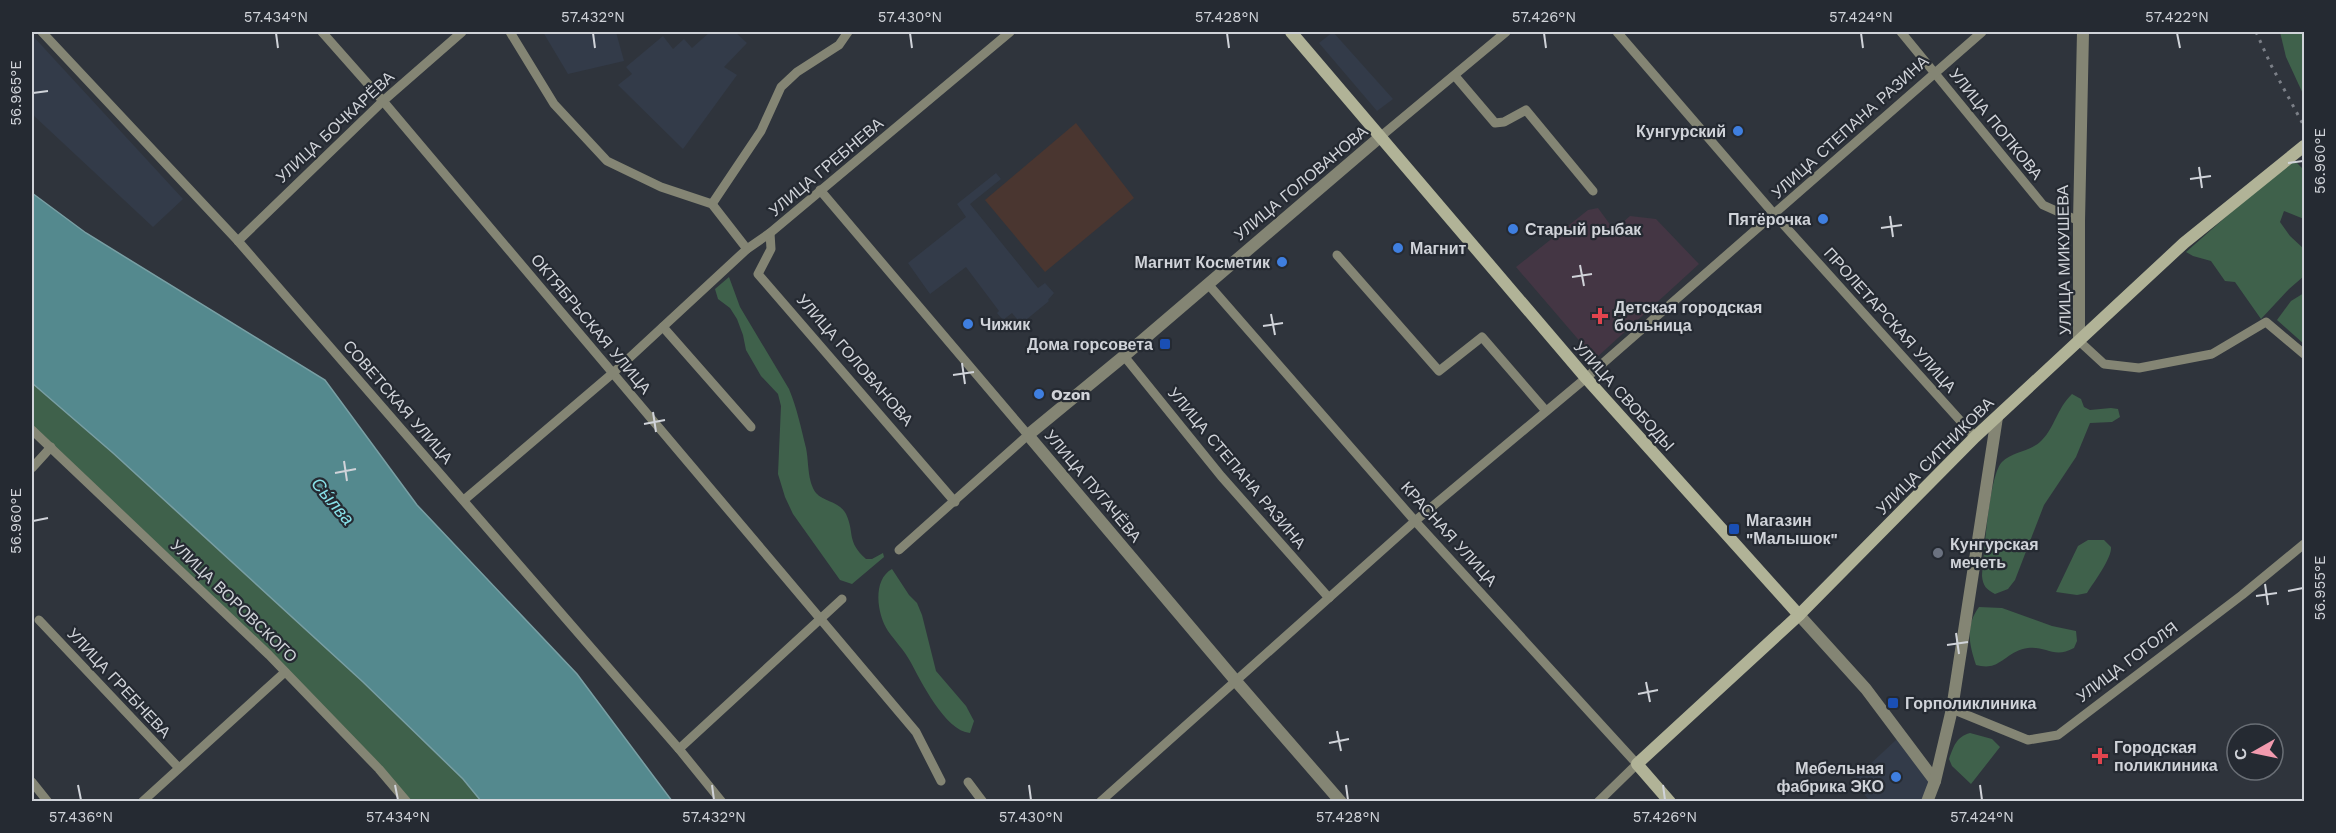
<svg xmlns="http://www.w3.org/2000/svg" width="2336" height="833" font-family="'Work Sans',sans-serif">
<rect width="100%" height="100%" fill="#2f343c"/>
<g fill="#333b49">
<polygon points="543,32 616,32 624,61 568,74"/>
<polygon points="710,32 735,32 747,43 724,67 737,75 683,149 618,85 632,74 626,67 663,36 673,49 684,39 692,48"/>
<polygon points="1333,32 1393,99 1377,111 1319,43"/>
<polygon points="32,35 183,199 153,227 32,114"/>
<polygon points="996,173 1001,179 970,204 1038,288 1045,283 1054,293 1048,300 1049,301 1021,324 1012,313 1003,320 997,313 999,311 966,267 930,294 908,263 966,217 957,204"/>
<polygon points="1897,739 1930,781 1921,801 1871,802 1852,781"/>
</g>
<polygon fill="#4a3630" points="1076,123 1134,198 1045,272 985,200"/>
<polygon fill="#443644" points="1598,208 1614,230 1630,216 1656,219 1699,264 1595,359 1516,267 1588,210"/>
<g fill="#3f614b">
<polygon points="2280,32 2304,32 2304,96 2286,57"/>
<polygon points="2287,163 2297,163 2304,170 2304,219 2284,211 2280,222 2290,236 2304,249 2304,276 2289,289 2261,319 2235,282 2225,281 2211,261 2193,256 2186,252"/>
<path d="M729 277 740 307 789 389C797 408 801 428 806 448 809 462 807 481 816 493 824 502 839 501 846 514 855 533 846 541 866 559H872L883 553 884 557 852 584 840 580 793 514 785 497 778 474 781 406 778 394 761 376 746 350 743 335 737 319 730 308 718 299 715 289Z"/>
<polygon points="2304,293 2304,344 2277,320 2291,301"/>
<polygon points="32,383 113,453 363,682 463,779 481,801 409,801 379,769 32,427"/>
<path d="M2072 394 2081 399 2084 407 2090 410 2111 408 2118 409 2120 417 2112 422 2090 423 2076 457 2044 505 2015 580 2008 589 1995 594C1986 589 1983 586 1982 576 1984 555 1989 475 2002 462 2013 451 2031 452 2042 440 2055 427 2056 410 2072 394Z"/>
<path d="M2088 540H2104L2111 547C2112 558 2094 582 2087 593L2077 595 2056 592 2078 546Z"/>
<path d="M892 569 909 595 917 603 922 615 936 671 966 706 974 721 970 733C945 731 921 681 910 661 904 650 895 641 888 631 877 614 872 580 892 569Z"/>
<path d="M1979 607 2002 608 2052 626 2076 631 2077 641 2074 648C2054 659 2047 646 2028 648 2011 650 2001 665 1990 666 1986 667 1980 666 1976 665 1969 644 1965 626 1979 607Z"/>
<path d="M1970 733 1992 739 2000 747 1971 784 1952 766 1949 759C1954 746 1956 737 1970 733Z"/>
</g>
<polygon fill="#54898e" stroke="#799fa4" stroke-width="1.5" points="32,193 86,233 325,380 417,505 577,674 672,801 481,801 463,779 363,682 113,453 32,383"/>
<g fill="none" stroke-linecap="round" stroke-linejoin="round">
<g stroke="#848574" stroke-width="9">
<polyline points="42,32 238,241 679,749 722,802"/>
<polyline points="322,32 383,101 916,732 941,781"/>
<polyline points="510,32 554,104 607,161 661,187 712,204 747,249"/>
<polyline points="1617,32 1774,214 1975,437"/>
<polyline points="1901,32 2043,205 2079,221"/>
<polyline points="1455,76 1495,123 1504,122 1526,110 1593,191"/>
<polyline points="1380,137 1506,32"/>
<polyline points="820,190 1028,435 899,550"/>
<polyline points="712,204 761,131 781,87 797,72 839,45 848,32"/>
<polyline points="770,233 771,249 758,274 955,502"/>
<polyline points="238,241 383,101 462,32"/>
<polyline points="1337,255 1439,371 1482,337 1546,411"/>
<polyline points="1208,284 1415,521 1637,764 1598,802"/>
<polyline points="663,327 751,427"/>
<polyline points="2079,341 2104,364 2139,368 2212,354 2266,322 2304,354"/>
<polyline points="1124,356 1221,476 1329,598"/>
<polyline points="32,430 269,655 379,769 407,802"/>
<polyline points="32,468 51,447"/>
<polyline points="464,500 613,373 747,249 770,233 1010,32"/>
<polyline points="39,620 178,767"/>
<polyline points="1952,709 2028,740 2058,735 2242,595 2304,544"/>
<polyline points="679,749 842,599"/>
<polyline points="32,782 48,802"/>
<polyline points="968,782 983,802"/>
<polyline points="142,802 285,672"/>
<polyline points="1100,802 1415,521 1586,378 1982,32"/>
</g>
<g stroke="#848574" stroke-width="12">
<polyline points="2079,341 2079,221 2083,32"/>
<polyline points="1799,615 1866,689 1935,781"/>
<polyline points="1341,802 1235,680 1028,435 1124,356 1380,137"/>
<polyline points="1927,802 1935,781 1952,709 1997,417"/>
</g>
<g stroke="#b1b397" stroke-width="12">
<polyline points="1291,32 1586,378 1799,615"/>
<polyline points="1670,802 1637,764 1799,615 1975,437 2184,243 2304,146"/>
</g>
<polyline stroke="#7b7f87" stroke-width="3" stroke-dasharray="3 6" stroke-linecap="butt" points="2256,32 2271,65 2304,126"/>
</g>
<path fill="none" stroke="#d0d3d9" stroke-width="2" d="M276 33 278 48M593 33 595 48M910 33 912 48M1227 33 1229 48M1544 33 1546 48M1861 33 1863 48M2177 33 2180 48M33 93 48 91M2288 163 2303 161M2199 167 2202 188M2190 179 2211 176M1890 216 1893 237M1881 228 1902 225M1580 265 1584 286M1572 277 1592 274M1271 314 1275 335M1263 326 1283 323M962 363 965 384M953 375 974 372M653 412 656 432M644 424 665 420M344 461 347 481M335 473 356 469M33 521 48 518M2265 584 2268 605M2288 591 2303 588M2256 596 2277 593M1956 633 1959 654M1947 645 1968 642M1646 682 1650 702M1638 694 1658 690M1337 731 1341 751M1329 743 1349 739M78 785 81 800M395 785 398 800M712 785 714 800M1029 785 1031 800M1346 785 1348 800M1663 785 1665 800M1980 785 1982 800"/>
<g fill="#3f7fe0" stroke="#252a32" stroke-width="2">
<circle cx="1738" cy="131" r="6"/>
<circle cx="1823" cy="219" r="6"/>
<circle cx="1513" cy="229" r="6"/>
<circle cx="1398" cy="248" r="6"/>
<circle cx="1282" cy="262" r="6"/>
<circle cx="968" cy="324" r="6"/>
<circle cx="1039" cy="394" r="6"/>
<circle cx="1896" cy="777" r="6"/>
</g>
<g fill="#e0444e" stroke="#252a32" stroke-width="2">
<path d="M1597 307h6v6h6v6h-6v6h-6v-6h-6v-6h6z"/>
<path d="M2097 747h6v6h6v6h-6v6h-6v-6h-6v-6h6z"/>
</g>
<g fill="#1a4fb4" stroke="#252a32" stroke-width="2">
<rect x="1159" y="338" width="12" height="12" rx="3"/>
<rect x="1728" y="523" width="12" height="12" rx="3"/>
<rect x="1887" y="697" width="12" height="12" rx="3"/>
</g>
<circle fill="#6b7280" stroke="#252a32" stroke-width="2" cx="1938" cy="553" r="6"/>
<g text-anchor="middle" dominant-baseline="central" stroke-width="4.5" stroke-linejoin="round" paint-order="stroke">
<g font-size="16" fill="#d0d3d9" stroke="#252a32">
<text transform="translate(1996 124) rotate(51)">УЛИЦА ПОПКОВА</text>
<text transform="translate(335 127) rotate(-43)">УЛИЦА БОЧКАРЁВА</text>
<text transform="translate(1850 127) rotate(-42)">УЛИЦА СТЕПАНА РАЗИНА</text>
<text transform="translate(826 167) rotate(-40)">УЛИЦА ГРЕБНЕВА</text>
<text transform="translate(1301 183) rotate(-40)">УЛИЦА ГОЛОВАНОВА</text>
<text transform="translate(2064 260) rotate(-91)">УЛИЦА МИКУШЕВА</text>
<text transform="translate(1890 320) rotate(48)">ПРОЛЕТАРСКАЯ УЛИЦА</text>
<text transform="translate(591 324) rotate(50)">ОКТЯБРЬСКАЯ УЛИЦА</text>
<text transform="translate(855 360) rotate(49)">УЛИЦА ГОЛОВАНОВА</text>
<text transform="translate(1624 396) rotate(48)">УЛИЦА СВОБОДЫ</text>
<text transform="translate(398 402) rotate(49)">СОВЕТСКАЯ УЛИЦА</text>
<text transform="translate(1935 456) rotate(-45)">УЛИЦА СИТНИКОВА</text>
<text transform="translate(1237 468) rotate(50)">УЛИЦА СТЕПАНА РАЗИНА</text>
<text transform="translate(1093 486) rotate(50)">УЛИЦА ПУГАЧЁВА</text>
<text transform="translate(1449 534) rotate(48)">КРАСНАЯ УЛИЦА</text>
<text transform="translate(234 601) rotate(44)">УЛИЦА ВОРОВСКОГО</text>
<text transform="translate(2127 662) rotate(-37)">УЛИЦА ГОГОЛЯ</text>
<text transform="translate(119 683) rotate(47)">УЛИЦА ГРЕБНЕВА</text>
</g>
<g font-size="16" font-weight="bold" fill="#d0d3d9" stroke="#252a32" text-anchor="start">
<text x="1726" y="131" text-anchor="end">Кунгурский</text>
<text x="1811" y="219" text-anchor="end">Пятёрочка</text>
<text x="1525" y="229">Старый рыбак</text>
<text x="1410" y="248">Магнит</text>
<text x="1270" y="262" text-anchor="end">Магнит Косметик</text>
<text x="1614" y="307">Детская городская<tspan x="1614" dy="18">больница</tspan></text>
<text x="980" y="324">Чижик</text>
<text x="1153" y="344" text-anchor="end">Дома горсовета</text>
<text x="1051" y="394">Ozon</text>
<text x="1746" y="520">Магазин<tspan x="1746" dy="18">"Малышок"</tspan></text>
<text x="1950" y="544">Кунгурская<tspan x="1950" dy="18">мечеть</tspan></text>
<text x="1905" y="703">Горполиклиника</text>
<text x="2114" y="747">Городская<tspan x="2114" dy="18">поликлиника</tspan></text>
<text x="1884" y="768" text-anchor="end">Мебельная<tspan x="1884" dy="18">фабрика ЭКО</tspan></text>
</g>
<g font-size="18" font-style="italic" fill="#88e1e9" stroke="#252a32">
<text transform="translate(333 501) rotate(50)">Сы́лва</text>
</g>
</g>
<rect width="2336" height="833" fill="none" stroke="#252a32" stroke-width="66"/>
<g transform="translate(2255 752) rotate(261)"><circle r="28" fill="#252a32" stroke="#696e75" stroke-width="1.5"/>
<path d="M0-4.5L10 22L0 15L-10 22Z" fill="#f29aae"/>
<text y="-9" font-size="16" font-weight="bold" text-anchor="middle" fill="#d0d3d9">С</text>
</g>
<rect x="33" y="33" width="2270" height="767" fill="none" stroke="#d0d3d9" stroke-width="2"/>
<g font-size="15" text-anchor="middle" fill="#d0d3d9">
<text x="276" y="22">57.434°N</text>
<text x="593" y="22">57.432°N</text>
<text x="910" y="22">57.430°N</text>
<text x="1227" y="22">57.428°N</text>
<text x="1544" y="22">57.426°N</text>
<text x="1861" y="22">57.424°N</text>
<text x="2177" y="22">57.422°N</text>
<text transform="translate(16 93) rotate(-90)" y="5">56.965°E</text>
<text transform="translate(2320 161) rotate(-90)" y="5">56.960°E</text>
<text transform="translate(16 521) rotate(-90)" y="5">56.960°E</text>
<text transform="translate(2320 588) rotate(-90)" y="5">56.955°E</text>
<text x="81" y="822">57.436°N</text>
<text x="398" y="822">57.434°N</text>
<text x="714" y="822">57.432°N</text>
<text x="1031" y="822">57.430°N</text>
<text x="1348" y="822">57.428°N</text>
<text x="1665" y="822">57.426°N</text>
<text x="1982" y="822">57.424°N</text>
</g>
</svg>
